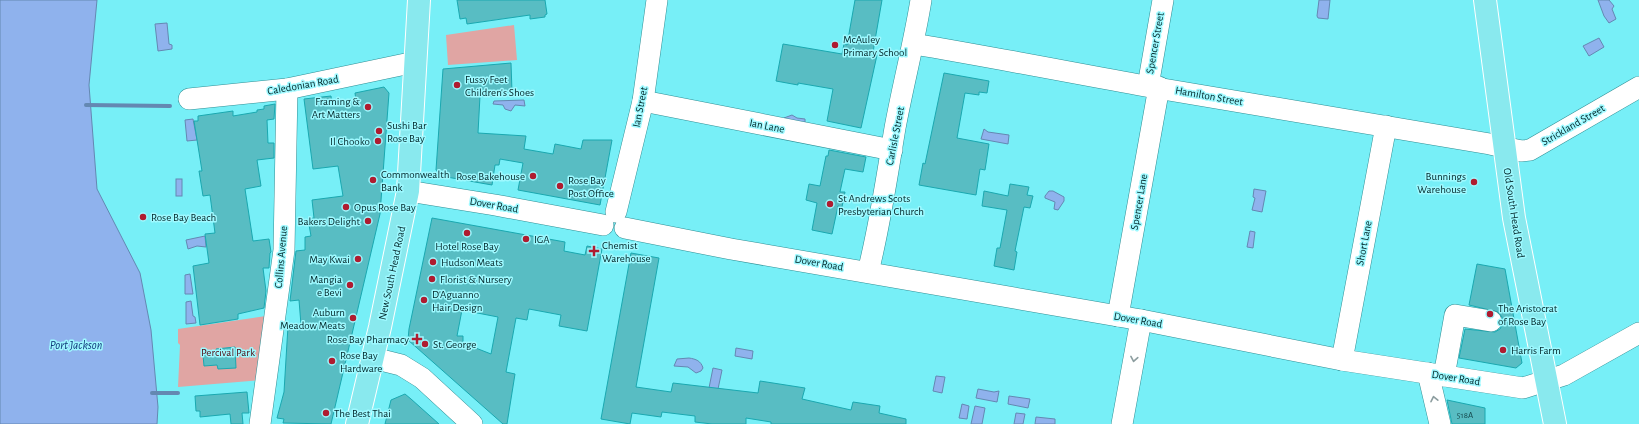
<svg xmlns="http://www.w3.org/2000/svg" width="1639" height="424" font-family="'Alegreya Sans',sans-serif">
<rect width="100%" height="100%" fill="#77eff7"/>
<g fill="#e0a5a3">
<polygon points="514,25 517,60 448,65 446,35"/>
<polygon points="266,316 262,380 178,387 180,345 178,343 178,329"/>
</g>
<g fill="#8fb2ed" stroke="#6488b2">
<polygon points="0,0 97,0 89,85 97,189 140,273 151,330 158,407 157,424 0,424"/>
<polygon points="1319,0 1330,0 1328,19 1318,18 1317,16"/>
<polygon points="1598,0 1609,0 1614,6 1612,9 1616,19 1609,23 1604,16"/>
<polygon points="167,23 169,44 172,45 172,49 158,51 155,24"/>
<polygon points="1599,38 1604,47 1589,56 1583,46"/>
<polygon points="524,100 525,106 515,105 511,111 505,109 503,105 493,104 494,101"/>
<polygon points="792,115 797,118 805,119 805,126 784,118"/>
<polygon points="193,119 197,140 187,141 185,120"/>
<polygon points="984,129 988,132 1009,135 1008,144 981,139"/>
<rect x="176" y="179" width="6" height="17"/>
<polygon points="1254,189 1266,191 1262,212 1252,210 1255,198 1253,197"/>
<polygon points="1049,191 1053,191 1064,197 1064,201 1058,210 1054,209 1055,202 1045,198 1045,196"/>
<polygon points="1250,231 1255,232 1253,248 1247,247"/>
<polygon points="205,236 206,247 197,246 188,249 186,240"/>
<polygon points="190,274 193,294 185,294 185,275"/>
<polygon points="191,301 193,316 195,317 196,323 186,324 186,302"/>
<polygon points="736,348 753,351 752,359 735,356"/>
<path d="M689 358C696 359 701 361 703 368L701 371 696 373 688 367 674 366 677 359Z"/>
<polygon points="713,368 722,370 718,389 709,388"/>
<polygon points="936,376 945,377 942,393 933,391"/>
<polygon points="978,389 994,392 999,391 997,402 976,398"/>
<polygon points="1009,396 1030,399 1028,408 1008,404"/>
<polygon points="962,404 969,406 967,419 959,418"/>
<polygon points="975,406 985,408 982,424 971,424"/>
<polygon points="1016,413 1025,414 1023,424 1014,424"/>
<polygon points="1036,417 1055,419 1055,424 1035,424"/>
</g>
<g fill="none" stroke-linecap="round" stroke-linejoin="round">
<g stroke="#6488b2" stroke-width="4">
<polyline points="86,105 170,106"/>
<polyline points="152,393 178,393"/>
</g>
</g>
<g fill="#58bdc3" stroke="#1aa8b0" fill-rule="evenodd">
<polygon points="457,0 545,0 547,14 545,15 545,17 530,19 530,15 467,24 466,18 460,19"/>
<polygon points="855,0 882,0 874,46 873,54 877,55 861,128 827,121 833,89 798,83 798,85 776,81 783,44 842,54 844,44 847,45"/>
<polygon points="511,63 512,92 502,93 502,96 480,96 478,133 526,136 524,149 553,154 555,144 581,149 583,140 612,140 600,205 518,190 523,163 500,159 499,165 495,165 492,185 441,176 436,170 443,69"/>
<polygon points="944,73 989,81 987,93 979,92 979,95 965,93 957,138 989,144 985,170 980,169 976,195 919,185 923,163 925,164"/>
<polygon points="384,87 389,93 380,214 331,424 283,423 284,419 277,418 284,392 288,326 301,325 299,300 290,301 296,251 305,250 305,237 311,236 308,219 314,218 312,200 343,196 338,166 313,169 304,99 331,96 332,105 356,101 355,93"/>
<polygon points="275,104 274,119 267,120 268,143 274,143 274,158 257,160 261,186 245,189 253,241 269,239 271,252 270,253 269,268 263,268 266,291 264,308 238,314 238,319 200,325 193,266 209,263 205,234 215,233 210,195 203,196 199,171 202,171 194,121 198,121 198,116 233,111 233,116 257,112 257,110 264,109 264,106"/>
<polygon points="829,150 866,157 863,172 845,169 840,192 845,192 842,207 838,206 832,234 812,230 817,203 806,200 809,184 820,186 826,156 828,156"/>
<polygon points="1010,184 1029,187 1027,195 1033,196 1030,208 1024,207 1015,251 1017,252 1014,270 994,266 997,248 1000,248 1007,210 982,206 984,191 1008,196"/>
<path d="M432 218 565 242 564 251 585 255 587 246 602 249 587 331 559 326 561 315 529 309 527 320 516 318 506 372 515 374 507 424H503L408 340 409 329ZM462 310 498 317 491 354 463 343V336H457Z"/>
<polygon points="631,253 659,258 636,387 671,392 673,383 758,393 760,381 805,388 802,399 851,410 853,402 880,406 879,413 906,419 906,424 771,424 771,422 746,418 746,424 712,424 695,422 695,416 662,412 661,417 632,413 630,424 601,419"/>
<polygon points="1477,264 1505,269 1522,363 1516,368 1459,358 1465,329 1495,332 1500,329 1503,323 1502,317 1498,312 1469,305"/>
<polygon points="235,347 236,368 218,369 217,365 204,366 203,355 217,354 216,349"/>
<polygon points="247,392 249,413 242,413 243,424 231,424 230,414 200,417 200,411 196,411 195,396"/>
<polygon points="405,394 411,399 439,424 385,424 391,400"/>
<polygon points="1447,400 1485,408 1485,424 1452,424"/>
</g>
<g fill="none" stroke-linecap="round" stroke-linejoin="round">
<defs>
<g id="minor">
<path d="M914 44C991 57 1068 72 1145 86 1260 106 1375 125 1490 144L1521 151 1530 150 1639 87"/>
<polyline points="1148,86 1163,0"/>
<polyline points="189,99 287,89 415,62"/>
<polyline points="643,101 892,150"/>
<polyline points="408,191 495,205 603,225"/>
<polyline points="616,212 643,101 657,0"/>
<polyline points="625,228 731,249 1141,320 1342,360 1523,388 1564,375 1639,333"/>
<path d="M868 272C880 225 887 176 895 128 903 85 914 43 921 0"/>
<polyline points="1118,316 1159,87"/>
<polyline points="373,358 401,365 422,378 472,424"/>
<polyline points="1342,360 1386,126"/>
<polyline points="1428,373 1440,424"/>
<polyline points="1444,376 1455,315 1491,321"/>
<polyline points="260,424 284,250 287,89"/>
<polyline points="1122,424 1141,320"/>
</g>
<g id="major">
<polyline points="1485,0 1514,218 1555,424"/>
<polyline points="357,424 380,327 408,191 419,0"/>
</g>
</defs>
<use href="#minor" stroke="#2f8f95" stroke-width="22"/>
<use href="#major" stroke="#fff" stroke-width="24"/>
<use href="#minor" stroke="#fff" stroke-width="21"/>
<use href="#major" stroke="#89e9ee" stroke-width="22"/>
</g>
<defs><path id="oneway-chevron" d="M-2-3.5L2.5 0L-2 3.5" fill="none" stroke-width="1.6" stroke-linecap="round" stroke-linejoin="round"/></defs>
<g stroke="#8c9d9f">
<use href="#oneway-chevron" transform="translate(1134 359) rotate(100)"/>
<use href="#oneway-chevron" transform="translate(1434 399) rotate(-102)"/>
</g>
<g fill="#af1c30" stroke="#9ef9ff" stroke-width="1.5">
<circle cx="835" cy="45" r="4"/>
<circle cx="457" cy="85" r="4"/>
<circle cx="368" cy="107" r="4"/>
<circle cx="379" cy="131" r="4"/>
<circle cx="378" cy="141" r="4"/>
<circle cx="533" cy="176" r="4"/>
<circle cx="373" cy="180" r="4"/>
<circle cx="1474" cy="182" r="4"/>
<circle cx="560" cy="186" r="4"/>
<circle cx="830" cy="204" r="4"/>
<circle cx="346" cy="207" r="4"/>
<circle cx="143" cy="217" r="4"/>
<circle cx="368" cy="221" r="4"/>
<circle cx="467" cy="233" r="4"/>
<circle cx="526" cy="239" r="4"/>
<path d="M592 245h4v4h4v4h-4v4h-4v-4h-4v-4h4z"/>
<circle cx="358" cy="259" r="4"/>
<circle cx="433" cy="262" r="4"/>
<circle cx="432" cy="279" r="4"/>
<circle cx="350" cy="285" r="4"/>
<circle cx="424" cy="300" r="4"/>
<circle cx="1490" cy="314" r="4"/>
<circle cx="353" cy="318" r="4"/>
<path d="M415 333h4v4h4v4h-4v4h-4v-4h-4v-4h4z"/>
<circle cx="425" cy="344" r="4"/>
<circle cx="1503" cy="350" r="4"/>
<circle cx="332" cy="361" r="4"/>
<circle cx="326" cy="413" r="4"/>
</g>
<g text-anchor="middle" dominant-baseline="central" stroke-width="3" stroke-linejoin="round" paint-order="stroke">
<g font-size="9" fill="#164c50">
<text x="1465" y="415">518A</text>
</g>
<g font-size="11" fill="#002629" stroke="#9ef9ff" text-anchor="start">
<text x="843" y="39">McAuley<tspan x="843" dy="13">Primary School</tspan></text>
<text x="465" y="79">Fussy Feet<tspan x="465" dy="13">Children's Shoes</tspan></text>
<text x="360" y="101" text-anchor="end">Framing &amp;<tspan x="360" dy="13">Art Matters</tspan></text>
<text x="387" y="125">Sushi Bar<tspan x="387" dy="13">Rose Bay</tspan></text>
<text x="370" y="141" text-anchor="end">Il Chooko</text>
<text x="381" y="174">Commonwealth<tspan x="381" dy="13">Bank</tspan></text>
<text x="525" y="176" text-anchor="end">Rose Bakehouse</text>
<text x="1466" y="176" text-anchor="end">Bunnings<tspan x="1466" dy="13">Warehouse</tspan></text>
<text x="568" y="180">Rose Bay<tspan x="568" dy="13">Post Office</tspan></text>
<text x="838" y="198">St Andrews Scots<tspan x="838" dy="13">Presbyterian Church</tspan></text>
<text x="354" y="207">Opus Rose Bay</text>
<text x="151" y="217">Rose Bay Beach</text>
<text x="360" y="221" text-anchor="end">Bakers Delight</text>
<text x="534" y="239">IGA</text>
<text x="602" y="245">Chemist<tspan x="602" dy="13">Warehouse</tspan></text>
<text x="467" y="246" text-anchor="middle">Hotel Rose Bay</text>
<text x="350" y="259" text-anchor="end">May Kwai</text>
<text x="441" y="262">Hudson Meats</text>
<text x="342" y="279" text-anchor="end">Mangia<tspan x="342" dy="13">e Bevi</tspan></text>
<text x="440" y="279">Florist &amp; Nursery</text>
<text x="432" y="294">D'Aguanno<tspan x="432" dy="13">Hair Design</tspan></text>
<text x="1498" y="308">The Aristocrat<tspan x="1498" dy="13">of Rose Bay</tspan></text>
<text x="345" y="312" text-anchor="end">Auburn<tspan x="345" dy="13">Meadow Meats</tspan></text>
<text x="409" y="339" text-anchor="end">Rose Bay Pharmacy</text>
<text x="433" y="344">St. George</text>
<text x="1511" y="350">Harris Farm</text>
<text x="340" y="355">Rose Bay<tspan x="340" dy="13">Hardware</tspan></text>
<text x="334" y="413">The Best Thai</text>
</g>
<g font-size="11" fill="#002629" stroke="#9ef9ff">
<text transform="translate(1155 43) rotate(-80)">Spencer Street</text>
<text transform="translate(303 85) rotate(-10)">Caledonian Road</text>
<text transform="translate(1209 96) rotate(10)">Hamilton Street</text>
<text transform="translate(640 107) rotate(-79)">Ian Street</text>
<text transform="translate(1573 125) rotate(-30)">Strickland Street</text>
<text transform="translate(767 126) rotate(11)">Ian Lane</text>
<text transform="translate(895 136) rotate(-79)">Carlisle Street</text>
<text transform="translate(1139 202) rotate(-80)">Spencer Lane</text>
<text transform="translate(494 205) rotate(10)">Dover Road</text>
<text transform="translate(1514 213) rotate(81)">Old South Head Road</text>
<text transform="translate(1364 243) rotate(-79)">Short Lane</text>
<text transform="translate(281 257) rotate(-85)">Collins Avenue</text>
<text transform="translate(819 263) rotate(10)">Dover Road</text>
<text transform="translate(392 273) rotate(-78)">New South Head Road</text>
<text transform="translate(1138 320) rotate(10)">Dover Road</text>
<text transform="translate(1456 378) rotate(9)">Dover Road</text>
</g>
<g font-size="11" fill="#510c13" stroke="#9ef9ff">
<text x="228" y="352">Percival Park</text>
</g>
<g font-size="12" font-style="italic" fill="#10377b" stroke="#9ef9ff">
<text x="76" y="345">Port Jackson</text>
</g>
</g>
</svg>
